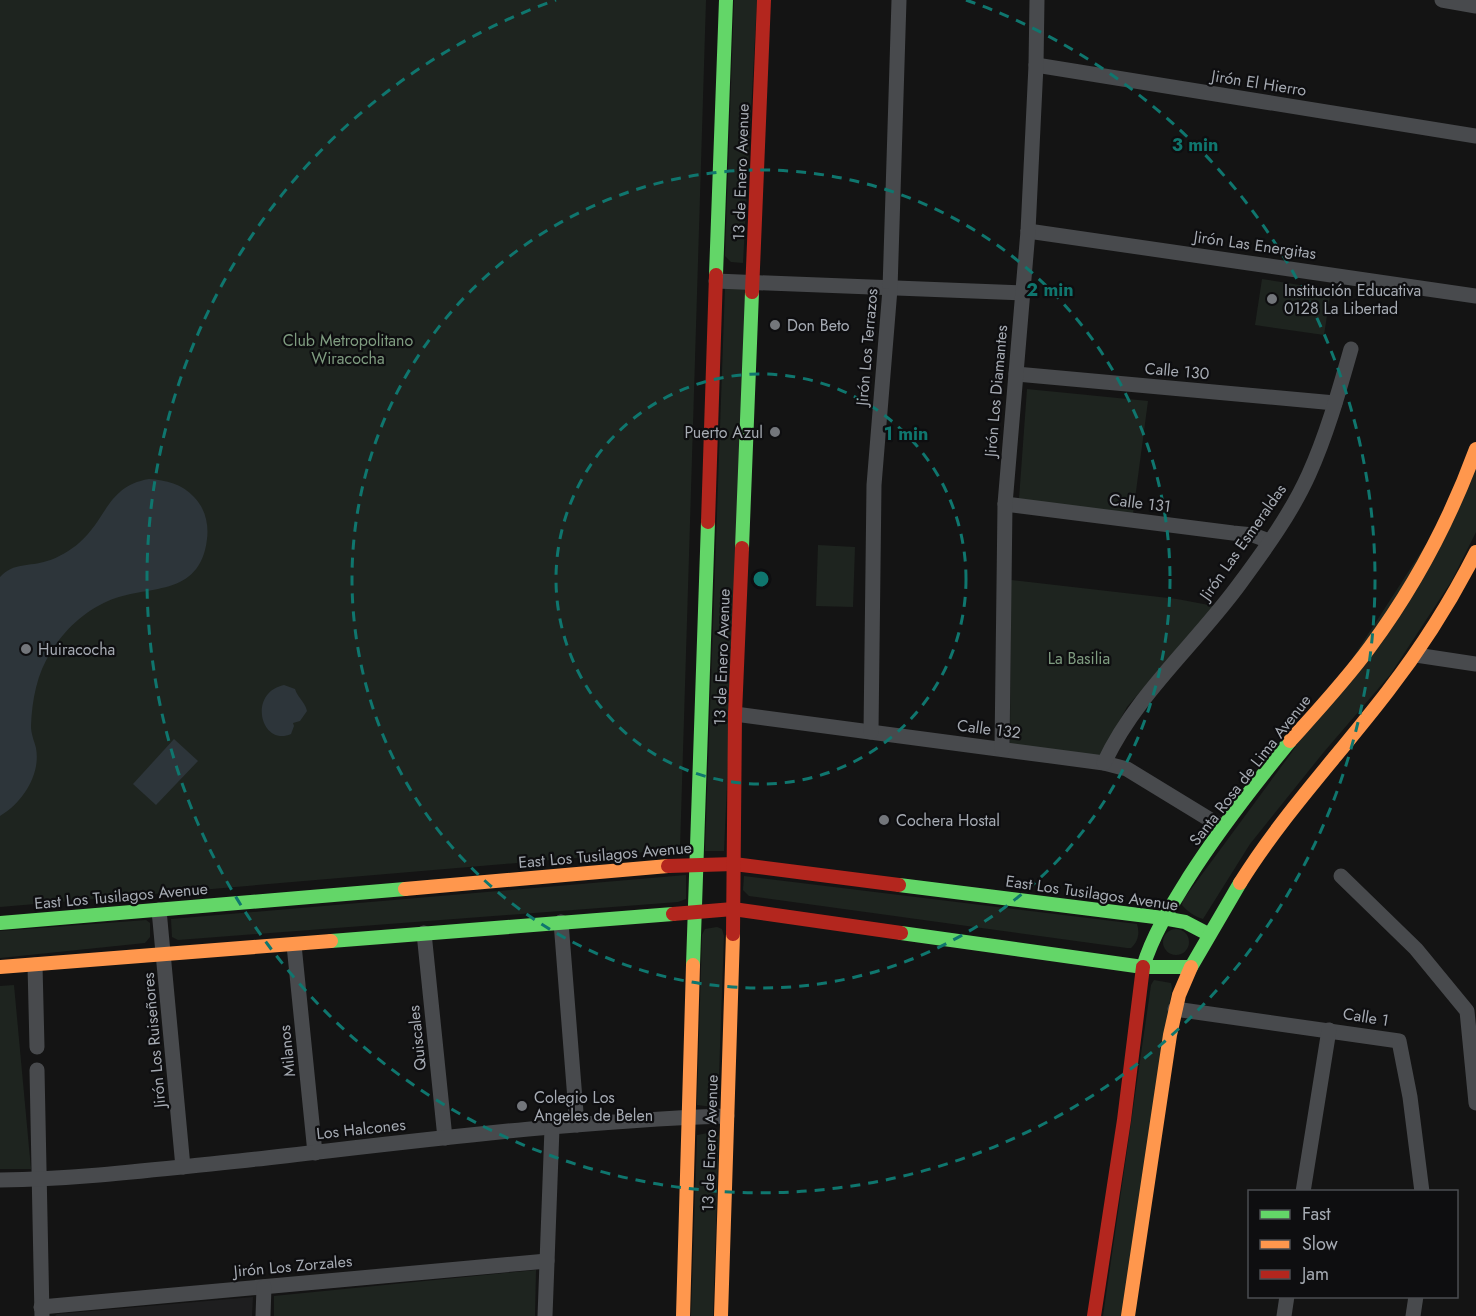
<svg xmlns="http://www.w3.org/2000/svg" width="1476" height="1316" font-family="Jost,sans-serif">
<rect width="100%" height="100%" fill="#141414"/>
<polygon fill="#1e1e1f" points="253,1297 252,1316 55,1316 57,1314"/>
<g fill="#1e241f">
<polygon points="0,0 706,0 680,849 0,907"/>
<polygon points="734,0 757,0 743,263 731,262 725,256"/>
<polygon points="1262,279 1331,290 1324,335 1255,325"/>
<polygon points="725,287 740,287 749,291 724,851 705,851"/>
<polygon points="1027,389 1148,401 1133,514 1019,499"/>
<path d="M1476 467V532L1451 582 1390 675 1323 753 1250 844 1203 919C1195 917 1187 911 1182 905L1183 900 1292 752Z"/>
<polygon points="818,545 855,547 853,607 816,606"/>
<polygon points="1011,580 1177,599 1214,606 1127,707 1100,757 1010,744"/>
<polygon points="686,875 686,899 678,902 178,940 172,937 171,919"/>
<path d="M744 876 1137 924C1140 933 1138 942 1131 948H1127L749 896 743 890Z"/>
<polygon points="146,920 150,923 150,937 145,943 0,958 0,931"/>
<polygon points="717,927 722,929 724,936 718,1102 713,1107 697,1105 702,935 705,929"/>
<circle cx="1176" cy="942" r="13"/>
<polygon points="1154,980 1171,983 1172,988 1124,1316 1103,1316 1151,985"/>
<polygon points="14,985 31,1169 0,1169 0,986"/>
<polygon points="714,1132 719,1136 713,1316 691,1316 697,1135"/>
<polygon points="536,1270 535,1316 274,1316 274,1296"/>
</g>
<g fill="#2d353a">
<path d="M149 479C166 480 182 484 194 497 205 508 209 524 207 539 200 599 146 584 108 601 85 611 64 630 51 652 37 673 32 700 31 726 31 734 34 740 36 748 41 775 22 803 0 816V577C14 562 29 567 47 561 58 558 71 550 79 543 107 519 107 486 149 479Z"/>
<path d="M284 685 295 689C298 698 305 702 307 711L300 721 293 723 294 726 291 734C261 747 247 693 284 685Z"/>
<polygon points="174,739 198,761 156,805 133,784"/>
</g>
<g fill="none" stroke-linecap="round" stroke-linejoin="round">
<g stroke="#484a4d" stroke-width="15">
<polyline points="1442,0 1476,6"/>
<polyline points="1036,65 1476,136"/>
<polyline points="1028,231 1476,296"/>
<polyline points="716,281 1022,293"/>
<polyline points="1016,374 1335,403"/>
<polyline points="1005,504 1233,533 1253,535 1269,541"/>
<polyline points="1416,655 1476,664"/>
<polyline points="735,714 1104,763 1127,769 1222,827"/>
<polyline points="871,732 874,485 890,289 899,0"/>
<polyline points="1002,749 1005,504 1028,231 1036,65 1037,0"/>
<path d="M1104 763C1136 694 1197 643 1241 582 1266 548 1292 512 1309 474 1327 434 1339 391 1351 349"/>
<polyline points="1341,876 1416,949 1467,1011 1476,1103"/>
<polyline points="159,910 183,1167"/>
<polyline points="561,922 577,1125"/>
<polyline points="424,933 445,1138"/>
<polyline points="294,945 315,1153"/>
<polyline points="35,965 37,1047"/>
<polyline points="1175,1009 1399,1041 1410,1097 1422,1192"/>
<polyline points="37,1070 42,1316"/>
<path d="M0 1180C80 1179 160 1169 239 1161 401 1143 564 1121 727 1116"/>
<polyline points="1303,1192 1329,1030"/>
<polyline points="41,1307 547,1261"/>
<polyline points="263,1316 264,1287"/>
<polyline points="545,1316 552,1128"/>
<polyline points="1284,1316 1287,1296"/>
<polyline points="1413,1316 1416,1296"/>
</g>
<g stroke="#63d668" stroke-width="14">
<polyline points="716,275 726,0"/>
<polyline points="742,548 752,292"/>
<polyline points="899,885 1163,918 1185,922 1208,934"/>
<polyline points="0,923 405,889"/>
<polyline points="901,933 1143,967 1191,967 1240,883"/>
<polyline points="331,941 673,914"/>
<polyline points="693,965 708,522"/>
<path d="M1143 967C1153 934 1171 906 1189 877 1219 830 1254 785 1290 741"/>
</g>
<g stroke="#ff974d" stroke-width="14">
<path d="M1290 741C1318 710 1346 680 1370 647 1415 586 1450 520 1476 449"/>
<path d="M1240 883C1283 814 1339 755 1388 691 1422 647 1451 601 1476 552"/>
<polyline points="405,889 668,866"/>
<polyline points="0,967 331,941"/>
<polyline points="683,1316 693,965"/>
<polyline points="721,1316 733,934"/>
<polyline points="1128,1316 1170,1035 1179,995 1191,967"/>
</g>
<g stroke="#b3261e" stroke-width="14">
<polyline points="752,292 764,0"/>
<polyline points="708,522 716,275"/>
<polyline points="668,866 734,864 899,885"/>
<polyline points="673,914 733,909 901,933"/>
<polyline points="733,934 735,714 742,548"/>
<polyline points="1094,1316 1124,1120 1143,967"/>
</g>
</g>
<g fill="none" stroke="#0f766e" stroke-width="3" stroke-dasharray="10 8">
<circle cx="761" cy="579" r="205"/>
<circle cx="761" cy="579" r="409"/>
<path d="M966 0A614 614 0 1 1 556 0"/>
</g>
<g fill="#73767b" stroke="#0e0e10" stroke-width="2">
<circle cx="1272" cy="299" r="6"/>
<circle cx="775" cy="325" r="6"/>
<circle cx="775" cy="432" r="6"/>
<circle cx="26" cy="649" r="6"/>
<circle cx="884" cy="820" r="6"/>
<circle cx="522" cy="1106" r="6"/>
</g>
<g text-anchor="middle" dominant-baseline="central" stroke-width="4.5" stroke-linejoin="round" paint-order="stroke">
<g font-size="16" fill="#a6abb3" stroke="#0e0e10">
<text transform="translate(1259 83) rotate(9)">Jirón El Hierro</text>
<text transform="translate(741 172) rotate(-88)">13 de Enero Avenue</text>
<text transform="translate(1255 245) rotate(8)">Jirón Las Energitas</text>
<text transform="translate(867 347) rotate(-85)">Jirón Los Terrazos</text>
<text transform="translate(1177 371) rotate(5)">Calle 130</text>
<text transform="translate(996 391) rotate(-85)">Jirón Los Diamantes</text>
<text transform="translate(1140 503) rotate(7)">Calle 131</text>
<text transform="translate(1243 542) rotate(-55)">Jirón Las Esmeraldas</text>
<text transform="translate(722 657) rotate(-88)">13 de Enero Avenue</text>
<text transform="translate(989 729) rotate(7)">Calle 132</text>
<text transform="translate(1250 770) rotate(-52)">Santa Rosa de Lima Avenue</text>
<text transform="translate(605 855) rotate(-5)">East Los Tusilagos Avenue</text>
<text transform="translate(1092 893) rotate(8)">East Los Tusilagos Avenue</text>
<text transform="translate(121 896) rotate(-5)">East Los Tusilagos Avenue</text>
<text transform="translate(1366 1017) rotate(9)">Calle 1</text>
<text transform="translate(417 1038) rotate(-96)">Quiscales</text>
<text transform="translate(154 1040) rotate(-95)">Jirón Los Ruiseñores</text>
<text transform="translate(287 1051) rotate(-96)">Milanos</text>
<text transform="translate(361 1129) rotate(-6)">Los Halcones</text>
<text transform="translate(710 1143) rotate(-88)">13 de Enero Avenue</text>
<text transform="translate(293 1266) rotate(-5)">Jirón Los Zorzales</text>
</g>
<g font-size="16" fill="#a6abb3" stroke="#0e0e10" text-anchor="start">
<text x="1284" y="290">Institución Educativa<tspan x="1284" dy="18">0128 La Libertad</tspan></text>
<text x="787" y="325">Don Beto</text>
<text x="763" y="432" text-anchor="end">Puerto Azul</text>
<text x="38" y="649">Huiracocha</text>
<text x="896" y="820">Cochera Hostal</text>
<text x="534" y="1097">Colegio Los<tspan x="534" dy="18">Angeles de Belen</tspan></text>
</g>
<g font-size="16" fill="#7f9c80" stroke="#0e0e10">
<text x="348" y="340">Club Metropolitano<tspan x="348" dy="18">Wiracocha</tspan></text>
<text x="1079" y="658">La Basilia</text>
</g>
</g>
<circle cx="761" cy="579" r="9" fill="#0f766e" stroke="#0e0e10" stroke-width="3"/>
<g font-size="18" text-anchor="middle" font-weight="bold" fill="#0f766e" stroke="#0e0e10" stroke-width="4.5" stroke-linejoin="round" paint-order="stroke">
<text x="1195" y="151">3 min</text>
<text x="1050" y="296">2 min</text>
<text x="906" y="440">1 min</text>
</g>
<rect x="1248" y="1190" width="210" height="108" fill="#0e0e10" stroke="#4b4d51" stroke-width="1.5"/>
<rect x="1260" y="1210" width="30" height="9" fill="#63d668" stroke="#4b4d51" stroke-width="1.5"/>
<text x="1302" y="1220" font-size="18" fill="#a6abb3">Fast</text>
<rect x="1260" y="1240" width="30" height="9" fill="#ff974d" stroke="#4b4d51" stroke-width="1.5"/>
<text x="1302" y="1250" font-size="18" fill="#a6abb3">Slow</text>
<rect x="1260" y="1270" width="30" height="9" fill="#b3261e" stroke="#4b4d51" stroke-width="1.5"/>
<text x="1302" y="1280" font-size="18" fill="#a6abb3">Jam</text>
</svg>
